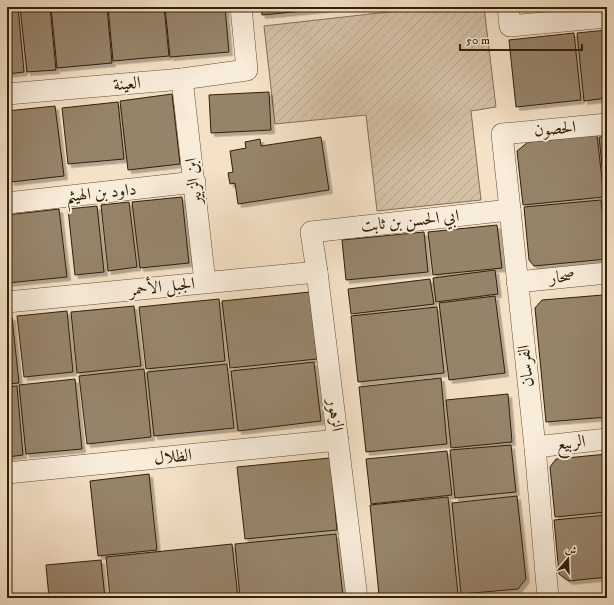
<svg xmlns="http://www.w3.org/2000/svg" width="614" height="605" font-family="'IM FELL DW Pica',Amiri,serif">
<defs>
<pattern id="garden-furrows" width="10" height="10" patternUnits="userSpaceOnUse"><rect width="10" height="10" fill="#d3c0a5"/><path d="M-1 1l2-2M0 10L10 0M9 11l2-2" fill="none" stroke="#b5a58d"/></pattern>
<filter id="shadow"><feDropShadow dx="3.5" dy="3.5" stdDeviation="0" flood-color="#0004"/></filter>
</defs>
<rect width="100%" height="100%" fill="#f4e1c6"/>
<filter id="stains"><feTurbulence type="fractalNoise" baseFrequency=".005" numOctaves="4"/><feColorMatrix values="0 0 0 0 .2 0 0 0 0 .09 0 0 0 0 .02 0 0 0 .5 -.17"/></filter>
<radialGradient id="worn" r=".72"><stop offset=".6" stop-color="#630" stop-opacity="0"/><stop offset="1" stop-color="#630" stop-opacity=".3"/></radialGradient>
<polygon fill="url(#garden-furrows)" stroke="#827056" points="432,7 484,7 496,107 471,111 481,200 377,211 366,115 275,124 264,26"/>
<g fill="#96846a" stroke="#302006" filter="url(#shadow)">
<polygon points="7,7 18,7 24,72 7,74"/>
<polygon points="20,7 50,7 56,70 27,72"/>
<polygon points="51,7 107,7 112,63 57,68"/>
<polygon points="108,7 164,7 169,56 113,61"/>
<polygon points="165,7 225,7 229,52 170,57"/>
<polygon points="261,7 345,7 262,15"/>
<polygon points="607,30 607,98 584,101 577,33"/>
<polygon points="574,33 581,100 516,107 509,40"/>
<polygon points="269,92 271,130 211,133 209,95"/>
<polygon points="172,94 180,164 128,170 120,101"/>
<polygon points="118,102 124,159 68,164 62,108"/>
<polygon points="55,106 64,176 11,182 7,147 7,111"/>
<polygon points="597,135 604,197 523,205 517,151 528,142"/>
<polygon points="607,136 607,193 605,194 599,137"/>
<polygon points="321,137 329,190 238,204 235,183 230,184 228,173 233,172 230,151 246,148 245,142 260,139 261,146"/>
<polygon points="182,197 189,263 140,268 132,202"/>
<polygon points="607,197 607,221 605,198"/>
<polygon points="601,200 607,259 534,266 529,260 524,207"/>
<polygon points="129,202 137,267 108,271 101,205"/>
<polygon points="97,206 104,272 75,275 68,209"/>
<polygon points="59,209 67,277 7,283 7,215"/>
<polygon points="497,225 502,268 433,275 428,232"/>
<polygon points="424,232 428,272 346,280 342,240"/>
<polygon points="495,270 498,294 436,302 433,278"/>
<polygon points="430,279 434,304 351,314 348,289"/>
<polygon points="310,292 317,359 230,368 222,301"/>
<polygon points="603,295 607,346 607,417 546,422 535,308 542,300"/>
<polygon points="495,296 505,373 449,380 439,303"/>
<polygon points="219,299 225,361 146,369 139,307"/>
<polygon points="134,306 141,366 77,373 71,312"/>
<polygon points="437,307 444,373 358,382 351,316"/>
<polygon points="67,311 73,372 24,377 17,316"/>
<polygon points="7,317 12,317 19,383 7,384"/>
<polygon points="314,362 321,421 238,431 231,371"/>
<polygon points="227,364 234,428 154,436 147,372"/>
<polygon points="144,369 151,437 87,444 79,376"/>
<polygon points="441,378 447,444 366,452 359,387"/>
<polygon points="75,379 82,449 26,454 19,385"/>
<polygon points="17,386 23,455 7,457 7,387"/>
<polygon points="508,394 512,442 451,448 446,400"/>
<polygon points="511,445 516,492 455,498 450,450"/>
<polygon points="447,451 452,495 371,504 366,459"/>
<polygon points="607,454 607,512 555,517 550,467 556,459"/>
<polygon points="330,458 337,530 245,539 237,467"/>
<polygon points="149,474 157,550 98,556 90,481"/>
<polygon points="517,496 526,579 518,589 461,594 452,503"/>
<polygon points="448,497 458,594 419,598 384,598 379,595 370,505"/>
<polygon points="607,515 607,577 569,581 559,574 554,520"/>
<polygon points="336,534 343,596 341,598 240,598 235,544"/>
<polygon points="232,544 238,598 110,598 106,557"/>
<polygon points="101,560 105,598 49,598 46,565"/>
</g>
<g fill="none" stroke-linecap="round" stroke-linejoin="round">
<defs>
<g id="minor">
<polyline points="508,7 510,26 607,17"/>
<polyline points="182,79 205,282"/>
<polyline points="7,94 182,79 247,70 241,7"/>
<polyline points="7,203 195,182"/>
<polyline points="517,282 607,273"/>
<polyline points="7,302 317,272"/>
<polyline points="535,447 607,439"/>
<polyline points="7,473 338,440"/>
<polyline points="357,598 317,272 311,232 510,210"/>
<polyline points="548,598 535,447 502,134 607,124"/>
</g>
</defs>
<use href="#minor" stroke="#615036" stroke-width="22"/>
<use href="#minor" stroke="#f8ecda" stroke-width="21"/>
</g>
<g text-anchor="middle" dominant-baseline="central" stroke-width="4" stroke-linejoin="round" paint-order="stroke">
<g font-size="17" fill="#302006" stroke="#f8ecda">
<text transform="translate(127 84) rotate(-5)">العينة</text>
<text transform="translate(555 129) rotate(-5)">الحصون</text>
<text transform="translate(194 181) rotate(-97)">ابن الزبير</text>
<text transform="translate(101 193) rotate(-6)">داود بن الهيثم</text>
<text transform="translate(410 221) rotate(-6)">ابي الحسن بن ثابت</text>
<text transform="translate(562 277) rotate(-5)">صحار</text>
<text transform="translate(162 287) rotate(-6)">الجبل الأحمر</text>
<text transform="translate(526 366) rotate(-96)">الفرسان</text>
<text transform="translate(335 415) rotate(83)">الزهور</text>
<text transform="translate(571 443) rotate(-6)">الربيع</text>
<text transform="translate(173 457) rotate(-6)">الظلال</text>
</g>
</g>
<rect width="614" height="605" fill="none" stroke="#f4e1c6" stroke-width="24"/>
<rect x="8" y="8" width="598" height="589" fill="none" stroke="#302006" stroke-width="2"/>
<rect x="12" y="12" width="590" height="581" fill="none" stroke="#302006"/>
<g transform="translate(568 559) rotate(19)" stroke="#f8ecda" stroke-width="3" paint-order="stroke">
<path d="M0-3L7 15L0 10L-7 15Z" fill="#302006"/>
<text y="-6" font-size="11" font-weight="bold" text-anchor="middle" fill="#302006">ش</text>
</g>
<path d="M460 44v6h122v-6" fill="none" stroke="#302006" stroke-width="2"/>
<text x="466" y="44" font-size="12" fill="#302006" stroke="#f8ecda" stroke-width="3" paint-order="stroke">50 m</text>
<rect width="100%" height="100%" filter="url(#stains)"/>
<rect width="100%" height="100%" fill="url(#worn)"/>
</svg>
